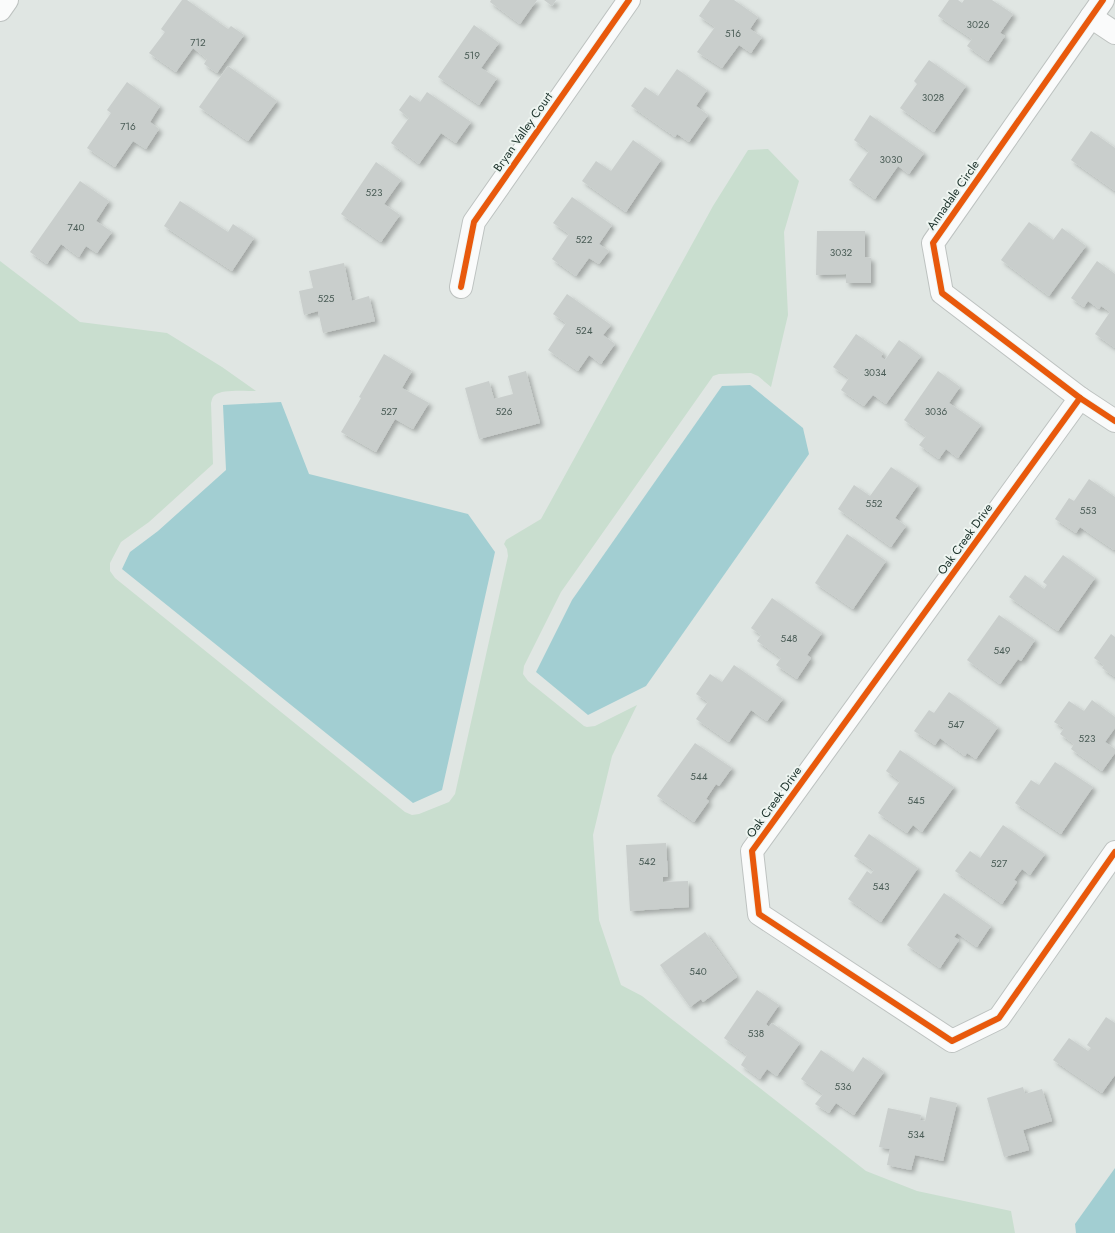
<svg xmlns="http://www.w3.org/2000/svg" width="1115" height="1233" font-family="Jost,sans-serif">
<defs>
<filter id="shadow"><feDropShadow dx="3.5" dy="3.5" stdDeviation="2" flood-color="#0004"/></filter>
</defs>
<rect width="100%" height="100%" fill="#e0e6e3"/>
<path fill="#c9decf" d="M768 149 799 181 784 232 788 315 771 387 758 376 751 373 719 374 713 376 711 379 561 592 524 666 523 674 528 681 584 726 587 727 595 726 637 705 612 756 593 835 599 920 621 985 642 996 866 1171 917 1191 1011 1211 1015 1233H0V261L80 322 167 333 222 367 256 391C246 391 222 389 215 395 212 397 212 400 211 403L213 464 149 522 121 542 110 563V571L115 578 405 812 412 815 419 814 449 802 455 794 508 556 507 549 504 544 506 540 541 519 713 206 748 150Z"/>
<g fill="#a2ced2">
<polygon points="750,385 803,428 809,454 646,686 588,715 536,672 572,600 722,386"/>
<polygon points="281,402 309,474 468,514 495,552 442,790 413,803 122,569 130,552 158,531 226,470 223,405"/>
<polygon points="1115,1168 1115,1233 1076,1233 1075,1224"/>
</g>
<g fill="#c9cecc" filter="url(#shadow)">
<polygon points="182,0 187,0 228,29 231,26 244,35 217,73 204,64 207,59 193,48 176,72 149,53 165,32 161,29"/>
<polygon points="491,0 537,0 520,24 490,2"/>
<polygon points="544,0 556,0 552,6"/>
<polygon points="710,0 734,0 758,17 750,29 762,37 751,53 739,45 722,68 697,52 715,27 699,16"/>
<polygon points="949,0 958,0 962,3 964,0 992,0 1013,14 1000,33 1005,36 988,61 967,46 972,39 938,16"/>
<polygon points="474,25 499,43 481,68 497,78 479,105 438,77"/>
<polygon points="929,60 966,86 934,132 900,108 917,84 914,81"/>
<polygon points="228,66 277,101 248,141 199,107"/>
<polygon points="677,69 707,90 696,106 708,115 689,142 677,134 675,137 631,106 645,87 658,96"/>
<polygon points="127,82 160,106 150,122 159,129 146,149 133,141 115,167 87,148 111,113 107,110"/>
<polygon points="427,92 471,122 456,143 441,133 419,164 391,143 409,118 399,110 410,95 420,102"/>
<polygon points="870,115 924,153 909,174 898,166 875,199 849,180 869,151 854,140"/>
<polygon points="1091,131 1115,148 1115,191 1071,160"/>
<polygon points="633,140 661,160 626,212 582,181 596,161 611,171"/>
<polygon points="376,162 401,180 384,204 400,215 381,242 341,214"/>
<polygon points="80,181 109,201 96,221 112,232 97,253 86,246 79,257 61,244 47,264 30,252"/>
<polygon points="572,197 612,225 599,244 609,251 599,264 589,258 576,276 552,259 569,234 553,223"/>
<polygon points="180,201 228,232 233,224 254,238 232,271 164,226"/>
<polygon points="1029,222 1053,240 1062,228 1086,246 1049,296 1001,260"/>
<polygon points="817,231 865,231 865,257 871,258 871,283 846,283 846,274 816,275"/>
<polygon points="1097,261 1115,274 1115,348 1095,334 1110,312 1101,306 1099,309 1088,301 1084,307 1071,298"/>
<polygon points="344,263 352,301 369,296 375,321 323,333 318,311 304,315 299,291 313,288 309,271"/>
<polygon points="567,294 611,325 603,335 615,344 601,364 589,355 578,371 548,350 566,323 553,314"/>
<polygon points="856,334 883,353 881,357 885,360 899,340 921,356 886,404 873,395 864,406 841,390 849,378 833,367"/>
<polygon points="384,354 412,371 402,388 429,403 413,429 395,419 376,452 341,432 361,398 359,397"/>
<polygon points="526,371 540,423 479,439 465,388 489,381 494,399 513,394 508,376"/>
<polygon points="938,371 960,387 949,403 981,425 958,458 946,449 939,459 919,445 926,436 904,420"/>
<polygon points="891,467 918,485 895,518 906,526 891,547 838,509 854,485 870,496"/>
<polygon points="1089,479 1115,497 1115,548 1114,550 1080,527 1076,533 1055,519 1069,498 1074,501"/>
<polygon points="847,534 886,561 853,609 815,583"/>
<polygon points="1063,555 1095,578 1058,631 1009,597 1025,575 1044,589 1047,585 1043,582"/>
<polygon points="772,598 822,633 807,655 811,658 797,679 776,665 781,658 757,641 761,635 751,628"/>
<polygon points="999,615 1035,640 1021,661 1018,659 1000,684 967,660"/>
<polygon points="1111,634 1115,637 1115,677 1102,668 1104,665 1094,658"/>
<polygon points="734,665 783,699 767,721 751,710 729,742 696,719 708,702 696,694 710,674 722,682"/>
<polygon points="949,692 989,720 989,721 998,727 976,759 967,753 965,756 940,738 935,745 914,731 929,710 934,713"/>
<polygon points="1092,700 1115,717 1115,728 1105,742 1115,749 1115,753 1102,771 1071,749 1074,744 1060,734 1064,728 1054,722 1069,701 1084,711"/>
<polygon points="695,743 732,768 719,786 716,784 706,799 709,801 694,822 657,796"/>
<polygon points="900,750 954,787 922,832 913,825 907,833 878,813 900,781 886,771"/>
<polygon points="1055,762 1093,787 1061,834 1015,803 1031,780 1039,785"/>
<polygon points="1003,825 1045,854 1030,875 1022,869 1014,880 1017,882 1002,904 955,871 970,851 980,858"/>
<polygon points="869,834 918,868 881,922 848,899 867,871 871,874 874,870 854,856"/>
<polygon points="666,843 668,877 663,877 663,882 688,881 689,907 630,911 626,845"/>
<polygon points="944,893 991,926 977,947 957,933 954,937 959,940 940,968 907,945"/>
<polygon points="705,932 737,977 703,1002 701,999 690,1007 660,965"/>
<polygon points="757,990 779,1005 766,1024 769,1027 772,1023 800,1043 777,1076 767,1069 760,1079 741,1065 747,1055 724,1038"/>
<polygon points="1106,1017 1115,1023 1115,1075 1102,1093 1053,1060 1069,1038 1088,1051 1091,1048 1087,1045"/>
<polygon points="821,1050 853,1072 863,1057 884,1072 854,1115 836,1103 829,1113 815,1104 823,1094 801,1079"/>
<polygon points="1023,1087 1025,1094 1042,1089 1052,1121 1023,1130 1029,1150 1004,1157 987,1098"/>
<polygon points="930,1097 957,1103 943,1161 915,1155 911,1170 887,1165 890,1149 879,1147 888,1108 921,1115 920,1120 925,1121"/>
</g>
<g fill="none" stroke-linecap="round" stroke-linejoin="round">
<defs>
<g id="street">
<polyline points="1103,0 933,243 942,293 1080,398 1115,421"/>
<polyline points="0,10 7,0"/>
<polyline points="1091,17 1115,33"/>
<polyline points="461,287 474,222 629,0"/>
<polyline points="1080,398 752,851 759,914 952,1041 999,1018 1115,852"/>
</g>
</defs>
<use href="#street" stroke="#bdc2c0" stroke-width="24"/>
<use href="#street" stroke="#fafbfb" stroke-width="22"/>
<defs>
<g id="cycleway">
<polyline points="1103,0 933,243 942,293 1080,398 1115,421"/>
<polyline points="461,287 474,222 629,0"/>
<polyline points="1080,398 752,851 759,914 952,1041 999,1018 1115,852"/>
</g>
</defs>
<use href="#cycleway" stroke="#eef5f1" stroke-width="8"/>
<use href="#cycleway" stroke="#e8590c" stroke-width="6"/>
</g>
<g text-anchor="middle" dominant-baseline="central" stroke-width="4" stroke-linejoin="round" paint-order="stroke">
<g font-size="10" fill="#4b5d57">
<text x="978" y="24">3026</text>
<text x="733" y="33">516</text>
<text x="198" y="42">712</text>
<text x="472" y="55">519</text>
<text x="933" y="97">3028</text>
<text x="128" y="126">716</text>
<text x="891" y="159">3030</text>
<text x="374" y="192">523</text>
<text x="76" y="227">740</text>
<text x="584" y="239">522</text>
<text x="841" y="252">3032</text>
<text x="326" y="298">525</text>
<text x="584" y="330">524</text>
<text x="875" y="372">3034</text>
<text x="389" y="411">527</text>
<text x="504" y="411">526</text>
<text x="936" y="411">3036</text>
<text x="874" y="503">552</text>
<text x="1088" y="510">553</text>
<text x="789" y="638">548</text>
<text x="1002" y="650">549</text>
<text x="956" y="724">547</text>
<text x="1087" y="738">523</text>
<text x="699" y="776">544</text>
<text x="916" y="800">545</text>
<text x="647" y="861">542</text>
<text x="999" y="863">527</text>
<text x="881" y="886">543</text>
<text x="698" y="971">540</text>
<text x="756" y="1033">538</text>
<text x="843" y="1086">536</text>
<text x="916" y="1134">534</text>
</g>
<g font-size="12" fill="#20362f" stroke="#eef5f1">
<text transform="translate(523 132) rotate(-55)">Bryan Valley Court</text>
<text transform="translate(953 195) rotate(-55)">Annadale Circle</text>
<text transform="translate(965 539) rotate(-54)">Oak Creek Drive</text>
<text transform="translate(774 802) rotate(-54)">Oak Creek Drive</text>
</g>
</g>
</svg>
